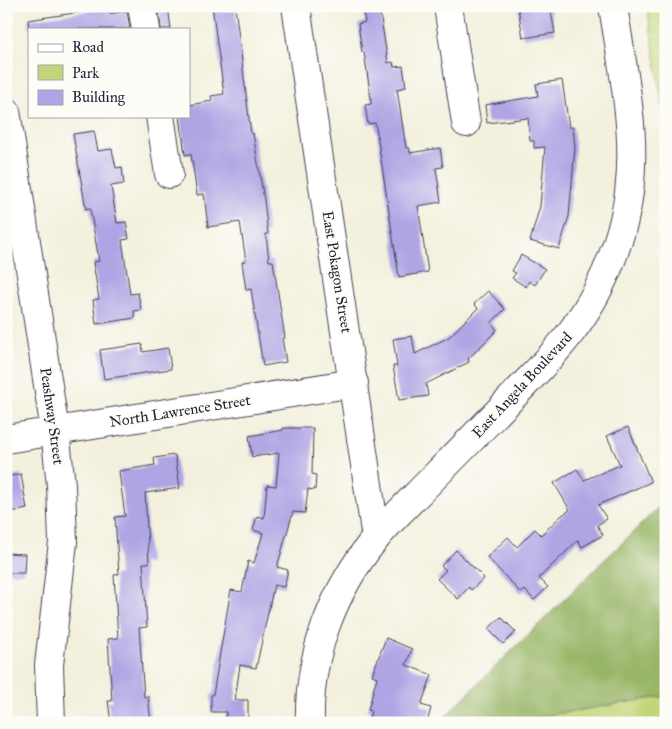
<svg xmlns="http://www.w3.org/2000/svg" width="672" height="729" font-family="'IM FELL Great Primer',serif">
<rect width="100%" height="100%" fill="#fdfcf7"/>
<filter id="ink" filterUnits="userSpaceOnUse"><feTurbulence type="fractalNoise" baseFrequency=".02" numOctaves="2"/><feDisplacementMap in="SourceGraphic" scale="10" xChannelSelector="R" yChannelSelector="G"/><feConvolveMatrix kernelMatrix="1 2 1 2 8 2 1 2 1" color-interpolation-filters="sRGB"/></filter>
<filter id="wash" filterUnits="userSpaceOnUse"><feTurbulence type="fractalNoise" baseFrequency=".0096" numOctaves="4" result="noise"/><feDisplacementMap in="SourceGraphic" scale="20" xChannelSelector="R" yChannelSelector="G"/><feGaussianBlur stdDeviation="1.12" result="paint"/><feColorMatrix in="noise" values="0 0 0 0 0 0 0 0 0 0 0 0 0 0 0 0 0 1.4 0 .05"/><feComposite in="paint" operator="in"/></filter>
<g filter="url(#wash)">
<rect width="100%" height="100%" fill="#f3f0dd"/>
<g fill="#c2d578" stroke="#727c5a">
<polygon points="647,6 666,6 666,129"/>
<polygon points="666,696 666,723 501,723"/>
</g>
<polygon fill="#99b668" stroke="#5e6c52" points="666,500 666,696 501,723 444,723 447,714"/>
<g id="blocks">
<g fill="#afa5e4">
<polygon points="158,6 168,6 171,29 161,29"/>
<polygon points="212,6 235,6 251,134 253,133 264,200 268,234 266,234 269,261 273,261 285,338 282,338 286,362 263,366 251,289 246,290 242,262 246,261 240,222 208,227 204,194 197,195 191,154 185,155 180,116 189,116 189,105 212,101 211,96 224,94"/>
<polygon points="362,6 379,6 388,63 393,62 394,67 403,66 406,87 397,89 406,148 409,147 410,153 440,148 443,167 436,168 441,202 418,206 428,272 399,277 376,127 375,123 368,124 365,105 371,104 371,99 364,52 362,52 358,24 365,22"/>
<polygon points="530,6 550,6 555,33 523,38 518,8"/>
<polygon points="108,8 109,14 127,11 130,29 29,29 28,20"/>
<polygon points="562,80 569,127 573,127 575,148 569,216 559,249 530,241 540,206 545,147 534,148 534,141 530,141 528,118 487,123 485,105 538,96 536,84"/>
<polygon points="94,131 98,151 112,149 116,168 122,167 124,184 111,186 117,223 126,222 129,239 122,240 130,294 138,293 141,310 134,311 135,318 96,324 93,300 99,299 93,262 99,261 90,208 86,209 73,134"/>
<polygon points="521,255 545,269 535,285 529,281 526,287 512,278 516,273 512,271"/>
<polygon points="488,291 505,309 491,323 497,330 468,359 469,362 426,384 428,396 399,400 393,366 397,366 393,339 412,336 415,354 449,337 478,308 474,304"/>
<polygon points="142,344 143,352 168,348 171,369 104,379 100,350"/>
<polygon points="628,427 651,482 598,505 607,519 597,525 603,535 582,547 578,540 539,578 548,587 534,600 525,590 521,593 487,557 508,537 517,547 535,529 541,535 561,516 570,510 554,483 577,469 584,480 620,465 607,436"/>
<polygon points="283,428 313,428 312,474 316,475 315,490 308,489 305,513 293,512 277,567 288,570 284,587 274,585 256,668 240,665 235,700 248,700 248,723 226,723 226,712 211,712 211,695 213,695 228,606 231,590 242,592 248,561 254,563 263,533 253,530 257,516 264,518 267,485 276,486 279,453 252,457 249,436 283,430"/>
<polygon points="175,455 180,488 145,493 149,563 143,563 147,627 139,628 144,697 148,696 151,723 111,723 108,701 112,701 108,639 118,638 114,575 119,574 115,517 125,516 119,471 155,465 154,458"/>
<polygon points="21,474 27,509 6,513 6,477"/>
<polygon points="456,550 484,578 471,590 469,587 458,599 437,579 446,570 441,566"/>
<polygon points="6,553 25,554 24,573 6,573"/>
<polygon points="501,617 516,632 503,644 488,629"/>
<polygon points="386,638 412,649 406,665 432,675 421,705 431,708 427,723 368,723 371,711 368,710 377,677 372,675"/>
</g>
</g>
</g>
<g filter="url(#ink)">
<use href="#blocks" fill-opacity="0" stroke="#414153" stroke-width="1"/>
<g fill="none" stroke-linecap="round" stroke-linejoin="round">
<defs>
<g id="minor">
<polyline points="142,6 146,29"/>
<polyline points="296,6 376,538"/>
<polyline points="448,6 466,123"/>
<polyline points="6,111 55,431 61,485 63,542 49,665 51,723"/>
<polyline points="160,116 169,174"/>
<polyline points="6,439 354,383"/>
</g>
<path id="major" d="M310 723C308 655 333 591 375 539 393 517 415 497 435 476 465 446 495 415 525 384 542 366 560 348 574 328 597 297 613 261 623 224 642 151 624 79 613 6"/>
</defs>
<use href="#minor" stroke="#414153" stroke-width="30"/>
<use href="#major" stroke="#414153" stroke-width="30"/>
<use href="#minor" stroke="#fff" stroke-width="28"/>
<use href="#major" stroke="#fff" stroke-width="28"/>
</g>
</g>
<g text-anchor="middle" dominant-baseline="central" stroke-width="5" stroke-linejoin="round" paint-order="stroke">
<g font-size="15" fill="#22223b" stroke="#fdfcf7">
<text transform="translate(337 272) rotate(81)">East Pokagon Street</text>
<text transform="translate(522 385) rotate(-47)">East Angela Boulevard</text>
<text transform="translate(180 411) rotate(-9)">North Lawrence Street</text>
<text transform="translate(52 416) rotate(82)">Peashway Street</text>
</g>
</g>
<rect width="672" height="729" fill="none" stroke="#fdfcf7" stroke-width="25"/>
<rect x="28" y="28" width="162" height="90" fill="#fdfcf7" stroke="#a5a5ac"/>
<rect x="38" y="44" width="25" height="8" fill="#ffffff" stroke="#a5a5ac"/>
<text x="72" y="52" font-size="15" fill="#22223b">Road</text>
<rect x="38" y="65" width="25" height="15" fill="#c2d578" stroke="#a5a5ac"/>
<text x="72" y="78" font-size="15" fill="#22223b">Park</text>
<rect x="38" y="90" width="25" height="15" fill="#afa5e4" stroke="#a5a5ac"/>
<text x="72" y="102" font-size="15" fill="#22223b">Building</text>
</svg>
